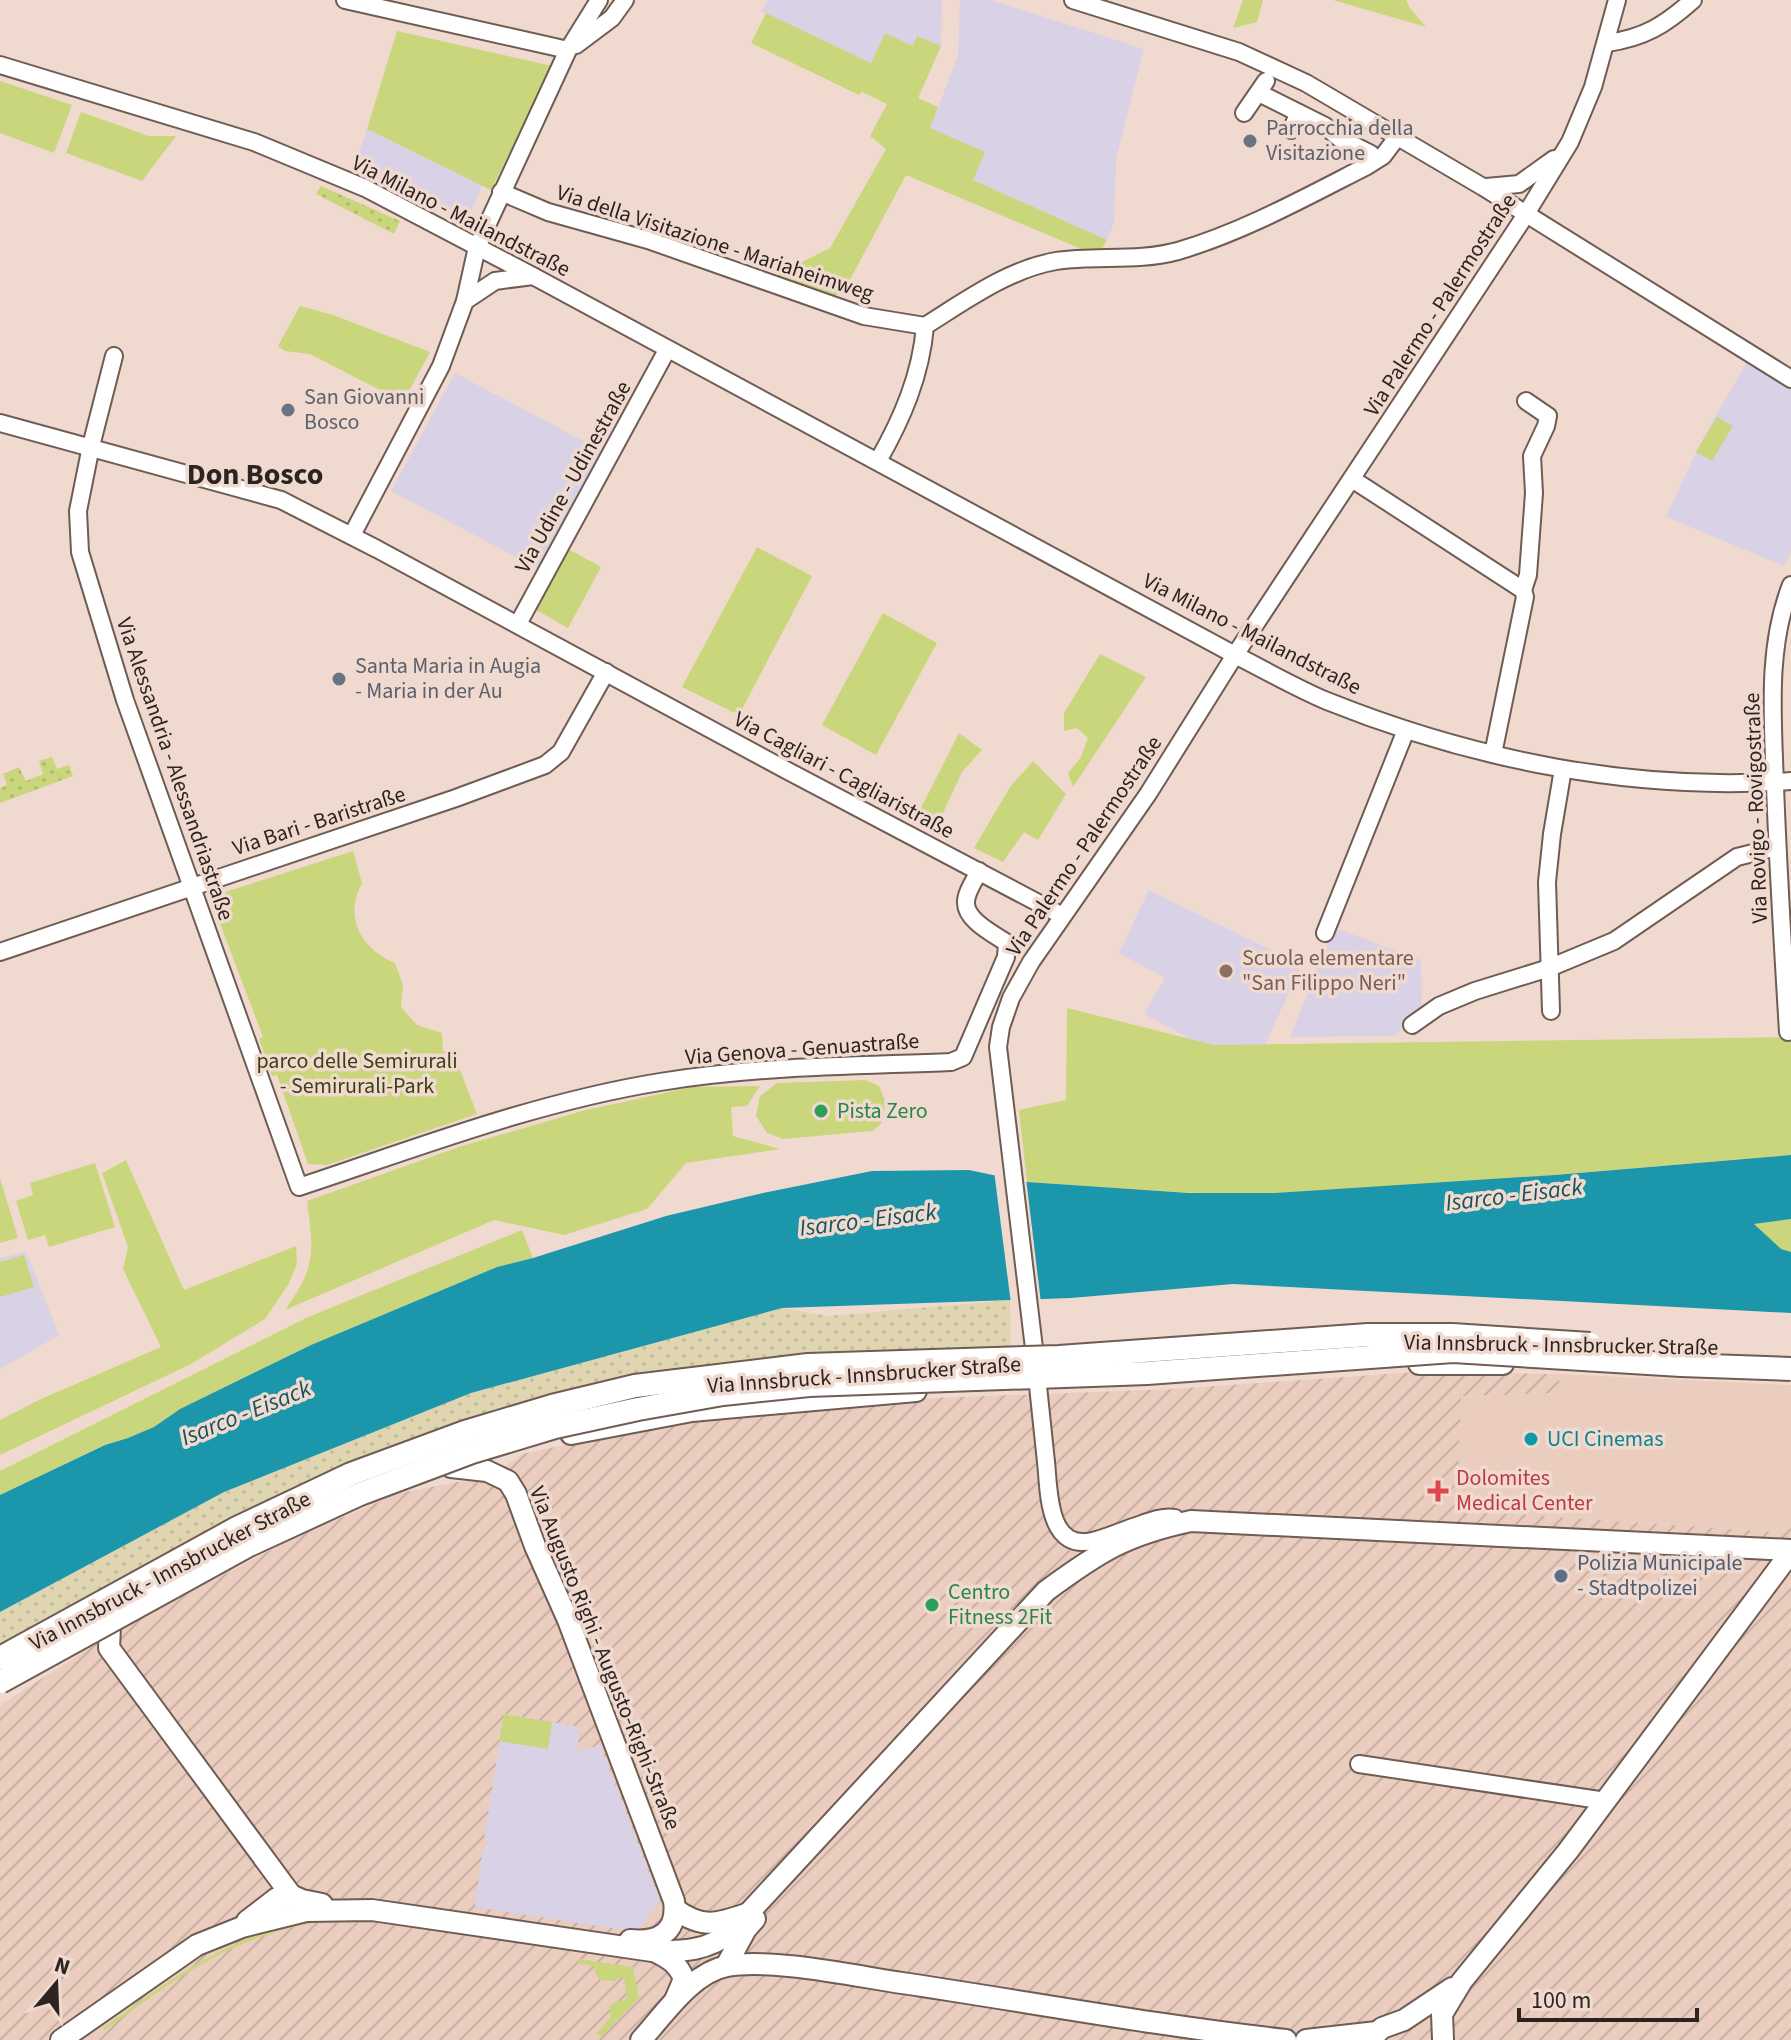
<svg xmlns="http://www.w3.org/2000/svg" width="1791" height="2040" font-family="'Source Sans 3',sans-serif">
<defs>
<pattern id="industrial-furrows" width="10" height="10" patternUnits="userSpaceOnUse" patternTransform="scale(2)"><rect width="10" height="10" fill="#eacdbf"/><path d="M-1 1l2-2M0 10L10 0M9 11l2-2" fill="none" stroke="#c9b0a4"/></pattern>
<pattern id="sand-dots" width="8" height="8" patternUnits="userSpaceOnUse" patternTransform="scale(2)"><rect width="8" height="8" fill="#dfd6b1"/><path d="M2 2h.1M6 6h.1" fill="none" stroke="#c0b898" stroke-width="1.8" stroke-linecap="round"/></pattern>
<pattern id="garden-dots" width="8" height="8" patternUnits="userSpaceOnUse" patternTransform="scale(2)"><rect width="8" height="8" fill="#cad67b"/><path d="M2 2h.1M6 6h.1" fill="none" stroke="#aeb86a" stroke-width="1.8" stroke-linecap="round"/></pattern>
</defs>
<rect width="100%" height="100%" fill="#f0dacf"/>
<polygon fill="#eacdbf" points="1559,1374 1791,1385 1791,1522 1772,1532 1457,1510 1460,1396 1558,1393"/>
<polygon fill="url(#industrial-furrows)" points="1416,1372 1559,1374 1559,1393 1461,1396 1457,1510 1772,1532 1791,1522 1791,2040 0,2040 0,1705 123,1627 290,1540 399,1493 458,1482 487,1480 522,1454 696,1417 907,1399 1174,1389"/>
<g fill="#d9d1e6">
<polygon points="768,0 942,0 941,46 923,87 761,11"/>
<polygon points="960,0 991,0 1144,49 1116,159 1114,223 1107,240 972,180 930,128 958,56"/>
<polygon points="367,129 482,185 469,217 459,220 354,168"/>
<polygon points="1749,358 1791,384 1791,552 1784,566 1666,517 1700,444"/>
<polygon points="455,373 604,452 539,569 391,491"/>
<polygon points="1149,890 1301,965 1263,1050 1209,1049 1144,1014 1165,978 1119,953"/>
<polygon points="1341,930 1421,960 1422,1007 1395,1036 1290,1037 1330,936"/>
<polygon points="26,1252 59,1335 0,1369 0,1258"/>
<polygon points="504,1714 580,1727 577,1752 600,1745 660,1901 636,1932 475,1907 483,1848 491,1841 484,1840"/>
</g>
<g fill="#cad67b">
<polygon points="1243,0 1263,0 1257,22 1233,28"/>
<polygon points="1333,0 1406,0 1410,8 1426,27"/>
<polygon points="766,13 871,63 885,33 913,46 917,36 941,46 918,98 938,107 930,128 985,152 973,180 1107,240 1098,256 906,175 845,289 827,301 770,278 830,248 886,149 870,136 887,104 862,92 859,95 751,43"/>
<polygon points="397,31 552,66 491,190 367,129"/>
<polygon points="0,81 72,105 54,153 0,133"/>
<polygon points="81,112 149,136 176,136 142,181 66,153"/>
<polygon points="300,306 333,315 430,352 403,402 310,354 285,351 278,346"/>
<polygon points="1717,417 1733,426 1712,461 1696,452"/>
<polygon points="757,547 812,576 739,715 682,687"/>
<polygon points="568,549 601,567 568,628 536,610"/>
<polygon points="883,613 937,643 876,755 822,725"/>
<polygon points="1100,654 1146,677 1073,787 1068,773 1081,757 1088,738 1077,728 1064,731 1064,713"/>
<polygon points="959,733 982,750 962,772 935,830 915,820"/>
<polygon points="1033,761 1066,794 1038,840 1024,832 1003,862 974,848 1010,787"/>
<path d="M353 851 362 883C343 917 362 950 395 963L403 985 401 1007 417 1025 442 1033 443 1051 453 1052 477 1114 327 1165 308 1164 277 1075 272 1076 259 1039 263 1037 210 897Z"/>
<path d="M1067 1008 1214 1045 1791 1037V1155C1620 1169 1447 1186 1276 1193 1193 1196 1109 1187 1027 1182L1019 1110 1066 1100Z"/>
<polygon points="866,1080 879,1086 886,1103 881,1124 872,1131 783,1139 767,1133 756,1116 760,1096 777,1083"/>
<path d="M760 1086 747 1106 731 1107 733 1136 780 1149 686 1163 647 1209 564 1235 494 1220 285 1310C316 1267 314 1252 307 1201L459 1147 582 1111 692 1087Z"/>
<polygon points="126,1160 184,1290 296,1246 297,1264 288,1285 265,1319 191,1364 0,1455 0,1420 41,1399 161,1347 123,1269 128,1247 102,1173"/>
<polygon points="95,1163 115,1227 49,1247 45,1235 28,1240 16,1201 33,1195 30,1183"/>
<polygon points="0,1178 18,1238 0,1243"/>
<polygon points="1791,1219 1791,1252 1781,1250 1753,1224"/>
<polygon points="522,1230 533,1258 497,1267 311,1345 180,1409 154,1427 128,1438 104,1445 0,1495 0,1471 308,1317"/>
<polygon points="24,1255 34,1287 0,1297 0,1262"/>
<polygon points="504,1714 552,1722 548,1749 499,1741"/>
<path d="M313 1920V1923C226 1939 175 1980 105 2030L103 2028C171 1979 228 1935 313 1920Z"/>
<polygon points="579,1959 633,1967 639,1998 601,2037 597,2033 611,2016 609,2007 615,2002 627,1999 624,1978 620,1977 615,1981 599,1980 593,1966 578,1963"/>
</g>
<polygon fill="url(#sand-dots)" points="1010,1300 1011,1352 637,1381 0,1649 0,1612 224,1492 471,1393 782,1308 828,1316"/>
<g fill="url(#garden-dots)">
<polygon points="321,186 400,221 394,234 316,194"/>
<polygon points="52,757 57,769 69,765 73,776 0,803 0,788 7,785 3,774 19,767 26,781 43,774 39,761"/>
</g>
<polygon fill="#1c96ab" points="1791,1155 1791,1219 1754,1224 1781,1249 1791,1252 1791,1313 1233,1284 1071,1298 782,1308 471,1393 224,1492 0,1612 0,1495 105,1445 128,1438 154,1427 180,1409 311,1345 497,1267 533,1258 666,1216 763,1193 872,1171 969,1170 1027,1182 1189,1193 1275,1193 1555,1175"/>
<polygon fill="#f0dacf" points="994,1171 1026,1178 1041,1303 1011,1304"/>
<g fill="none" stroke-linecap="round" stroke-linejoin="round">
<defs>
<g id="minor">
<polyline points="345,0 568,50"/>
<polyline points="1073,0 1239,52 1306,83 1483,187 1791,379"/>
<path d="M1607 43C1644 38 1665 25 1693 0"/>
<polyline points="576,45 612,18 625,0"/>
<path d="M0 65 254 142 365 188 533 276 1235 655C1265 670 1296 688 1327 701 1474 760 1633 792 1791 781"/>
<polyline points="1259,93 1325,126 1339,138 1371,154"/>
<polyline points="1244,113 1266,81"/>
<polyline points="1291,130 1299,113"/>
<polyline points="1486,187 1519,184 1554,159"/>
<path d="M501 192 548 212 648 240 864 316 925 326C965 301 1009 269 1056 261 1096 255 1138 262 1178 251 1243 232 1306 197 1367 166L1383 156 1398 136"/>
<polyline points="465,301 495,281 533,276"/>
<path d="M114 356 91 446 78 511 80 552 125 700 299 1187C417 1148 536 1102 660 1082 756 1066 854 1066 951 1062L963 1057 1006 957 1007 943C994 934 965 920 966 902 966 892 975 880 979 871"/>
<polyline points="0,423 281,500 377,549 786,770 1061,915"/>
<path d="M878 461C902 419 921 375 925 326"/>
<polyline points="1352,479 1523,590 1525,597 1493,754"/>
<polyline points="352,535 441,366 465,301 477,247 568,50 599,0"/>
<polyline points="1523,590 1528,575 1534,493 1532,456 1546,426 1548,416 1526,401"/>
<polyline points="518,624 667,350"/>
<polyline points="1325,933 1406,730"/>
<polyline points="0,952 456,798 545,765 561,752 606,672"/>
<polyline points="1551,1011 1547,882 1552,834 1563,769"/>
<polyline points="1412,1025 1439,1006 1475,991 1549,968 1614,941 1737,857 1777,847"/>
<path d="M1788 1032C1783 950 1778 868 1775 786 1773 719 1766 649 1791 585"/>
<polyline points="1036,1365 998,1047 1001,1027 1011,998 1031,962 1148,794 1235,655 1521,222 1570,142 1593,87 1617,0"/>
<path d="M1046 1462C1049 1489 1047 1551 1092 1541 1107 1538 1123 1530 1139 1525 1150 1521 1163 1516 1175 1518"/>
<polyline points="1359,1764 1606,1801"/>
</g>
<g id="major">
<polyline points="1419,1364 1503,1364"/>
<polyline points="571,1434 692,1411 916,1391"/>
<path d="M451 1467 487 1471 508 1481 516 1494 535 1546 568 1620 674 1901C678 1931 660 1943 630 1940"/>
<polyline points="110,1627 109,1648 291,1895 302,1900 322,1904"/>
<path d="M675 1909C702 1929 717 1924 746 1914"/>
<polyline points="247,1921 277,1898 291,1895"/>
<path d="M656 1952C670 1959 678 1964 684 1979L675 2000"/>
<polyline points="726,1966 746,1929 755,1919"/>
<polyline points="1443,2039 1442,2014 1462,1981 1568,1851 1791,1552"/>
<path d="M61 2040 197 1945 242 1927 306 1911 372 1910 652 1951C681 1952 709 1951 732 1931L1046 1591C1099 1552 1125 1535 1191 1521L1791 1550"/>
<path d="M641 2040C664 2015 691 1973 727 1966 772 1958 855 1976 902 1983 1030 2002 1158 2026 1286 2040"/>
<polyline points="1306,2040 1377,2032"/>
<polyline points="1370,2040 1382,2028 1404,2020 1452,1988"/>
</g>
</defs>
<use href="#minor" stroke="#6f5c53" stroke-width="20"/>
<use href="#major" stroke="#6f5c53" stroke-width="24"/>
<use href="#minor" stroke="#fff" stroke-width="16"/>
<use href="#major" stroke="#fff" stroke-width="20"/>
<defs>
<polyline id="minor-bridge" points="1036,1367 1046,1462"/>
<g id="highway-bridge">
<polyline points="0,1658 237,1528 351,1474 465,1432 552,1406 635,1386 808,1365 1059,1357 1368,1335 1452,1335 1590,1344"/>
<polyline points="0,1682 247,1546 360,1494 472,1452 555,1427 638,1409 723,1394 809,1385 1147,1373 1453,1351 1681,1365 1791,1369"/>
</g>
</defs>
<use href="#minor-bridge" stroke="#6f5c53" stroke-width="20" stroke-linecap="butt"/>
<use href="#highway-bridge" stroke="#6f5c53" stroke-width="26" stroke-linecap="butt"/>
<use href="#minor-bridge" stroke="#fff" stroke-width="16"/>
<use href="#highway-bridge" stroke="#fff" stroke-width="22"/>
</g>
<g fill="#6b7280" stroke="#f0dacf" stroke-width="3">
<circle cx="1250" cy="141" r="8"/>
<circle cx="288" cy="410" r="8"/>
<circle cx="339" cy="679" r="8"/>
</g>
<circle fill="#8d6e63" stroke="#f0dacf" stroke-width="3" cx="1226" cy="971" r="8"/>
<g fill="#2e9e5b" stroke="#f0dacf" stroke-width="3">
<circle cx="821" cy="1111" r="8"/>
<circle cx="932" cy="1605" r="8"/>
</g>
<circle fill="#0f9aa8" stroke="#f0dacf" stroke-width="3" cx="1531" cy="1439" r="8"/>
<path fill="#e0444e" stroke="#f0dacf" stroke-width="3" d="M1434 1479h8v8h8v8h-8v8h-8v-8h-8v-8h8z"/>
<circle fill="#5c6f8a" stroke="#f0dacf" stroke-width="3" cx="1561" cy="1576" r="8"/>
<g text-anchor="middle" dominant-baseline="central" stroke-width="7" stroke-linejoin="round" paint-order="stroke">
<g font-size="22" fill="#5b616d" stroke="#f0dacf" text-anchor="start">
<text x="1266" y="128">Parrocchia della<tspan x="1266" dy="25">Visitazione</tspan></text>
<text x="304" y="397">San Giovanni<tspan x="304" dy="25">Bosco</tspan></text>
<text x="355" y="666">Santa Maria in Augia<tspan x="355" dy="25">- Maria in der Au</tspan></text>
</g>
<g font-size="22" fill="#2c2420" stroke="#f0dacf">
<text transform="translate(461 216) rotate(27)">Via Milano - Mailandstraße</text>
<text transform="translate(715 243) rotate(18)">Via della Visitazione - Mariaheimweg</text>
<text transform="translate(1440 305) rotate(-57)">Via Palermo - Palermostraße</text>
<text transform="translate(573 477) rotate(-61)">Via Udine - Udinestraße</text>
<text transform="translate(1252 634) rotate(27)">Via Milano - Mailandstraße</text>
<text transform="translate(175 769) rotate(71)">Via Alessandria - Alessandriastraße</text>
<text transform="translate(844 775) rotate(28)">Via Cagliari - Cagliaristraße</text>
<text transform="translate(1756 808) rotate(-92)">Via Rovigo - Rovigostraße</text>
<text transform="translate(319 821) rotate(-18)">Via Bari - Baristraße</text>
<text transform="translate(1084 846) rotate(-56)">Via Palermo - Palermostraße</text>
<text transform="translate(802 1049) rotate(-4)">Via Genova - Genuastraße</text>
<text transform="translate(1561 1345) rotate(1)">Via Innsbruck - Innsbrucker Straße</text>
<text transform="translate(864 1375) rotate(-4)">Via Innsbruck - Innsbrucker Straße</text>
<text transform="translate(170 1571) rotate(-28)">Via Innsbruck - Innsbrucker Straße</text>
<text transform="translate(605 1658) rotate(68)">Via Augusto Righi - Augusto-Righi-Straße</text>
</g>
<g font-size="22" fill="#785e54" stroke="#f0dacf" text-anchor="start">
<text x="1242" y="958">Scuola elementare<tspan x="1242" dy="25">"San Filippo Neri"</tspan></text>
</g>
<g font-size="22" fill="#3c4116" stroke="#f0dacf">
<text x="357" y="1061">parco delle Semirurali<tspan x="357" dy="25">- Semirurali-Park</tspan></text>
</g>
<g font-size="22" fill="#27864d" stroke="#f0dacf" text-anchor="start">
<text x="837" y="1111">Pista Zero</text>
<text x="948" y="1592">Centro<tspan x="948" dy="25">Fitness 2Fit</tspan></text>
</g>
<g font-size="22" fill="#0d838f" stroke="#f0dacf" text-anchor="start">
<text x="1547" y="1439">UCI Cinemas</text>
</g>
<g font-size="22" fill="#be3a42" stroke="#f0dacf" text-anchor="start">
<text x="1456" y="1478">Dolomites<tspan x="1456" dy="25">Medical Center</tspan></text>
</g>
<g font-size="22" fill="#4e5e75" stroke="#f0dacf" text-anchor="start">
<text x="1577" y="1563">Polizia Municipale<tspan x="1577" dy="25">- Stadtpolizei</tspan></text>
</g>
<g font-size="24" font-style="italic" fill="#14535e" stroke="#f0dacf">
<text transform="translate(1514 1195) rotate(-7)">Isarco - Eisack</text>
<text transform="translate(868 1220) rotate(-7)">Isarco - Eisack</text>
<text transform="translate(246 1413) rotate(-22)">Isarco - Eisack</text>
</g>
<g font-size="30" font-weight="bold" fill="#2c2420" stroke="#f0dacf">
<text x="255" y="474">Don Bosco</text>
</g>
</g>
<g transform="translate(56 1984) rotate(19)" stroke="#f0dacf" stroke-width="6" paint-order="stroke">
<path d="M0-6L14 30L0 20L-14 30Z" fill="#2c2420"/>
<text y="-12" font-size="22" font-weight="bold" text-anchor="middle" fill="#2c2420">N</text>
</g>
<path d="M1519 2008v12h178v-12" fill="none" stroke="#2c2420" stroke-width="4"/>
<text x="1531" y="2008" font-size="24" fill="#2c2420" stroke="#f0dacf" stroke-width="6" paint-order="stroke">100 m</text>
</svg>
